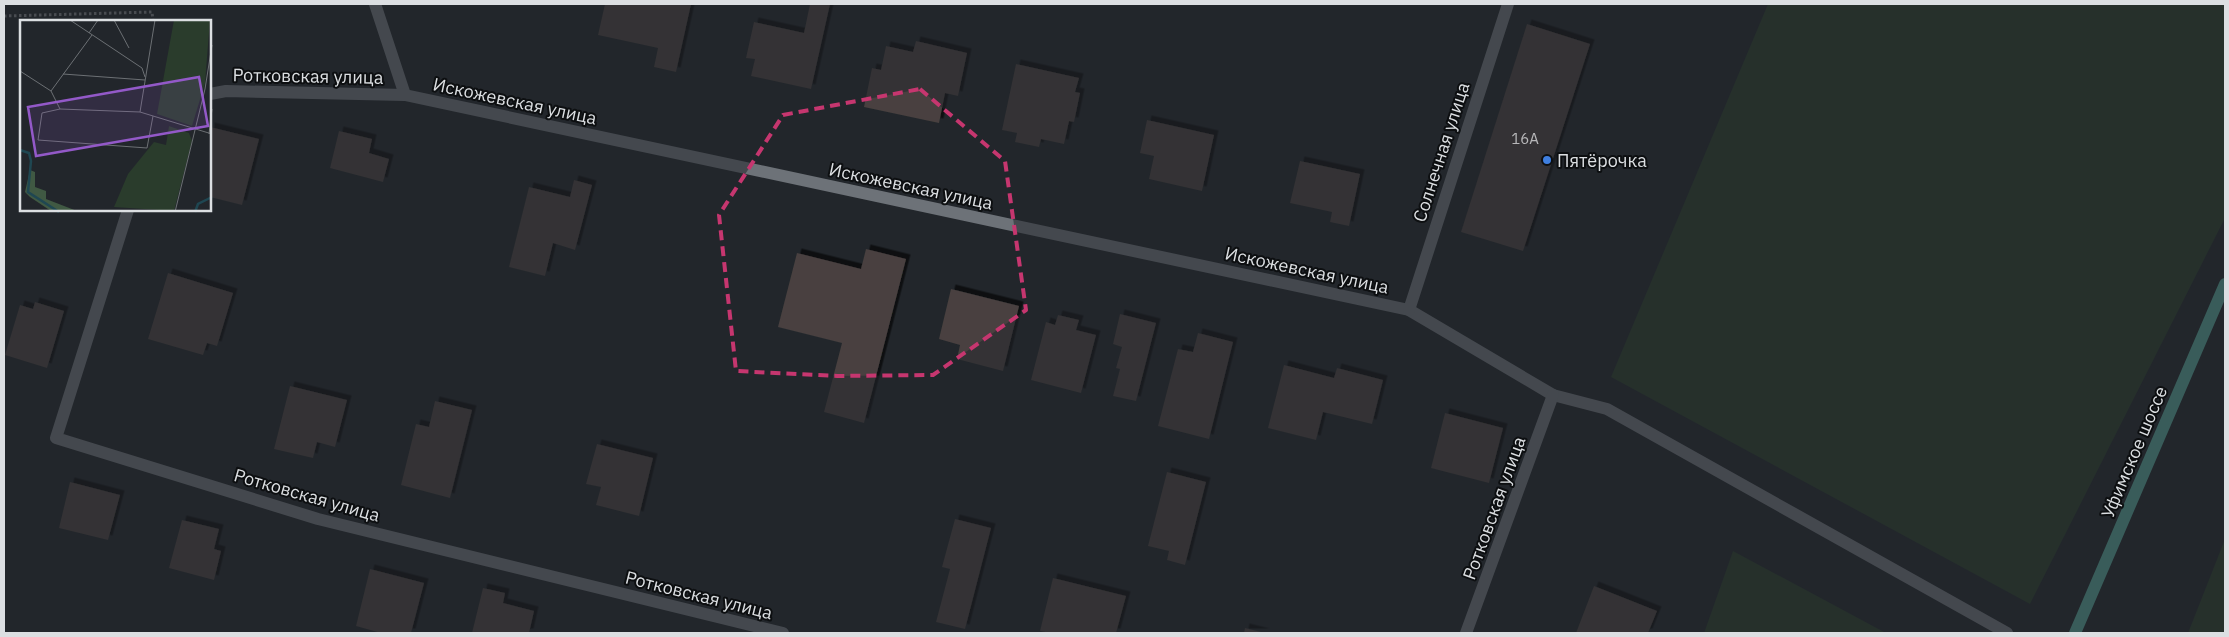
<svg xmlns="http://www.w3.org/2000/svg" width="2229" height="637" font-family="'IBM Plex Sans',sans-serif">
<defs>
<filter id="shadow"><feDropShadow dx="4.5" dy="-4.5" stdDeviation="0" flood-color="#0009"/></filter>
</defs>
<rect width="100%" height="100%" fill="#22262b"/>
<g fill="#2a3c2c">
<polygon points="1768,4 2225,4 2225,218 2030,604 1611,377"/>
<polygon points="2225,539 2225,633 2188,633"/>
<polygon points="1733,551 1886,633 1704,633"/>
</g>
<g fill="#48403f" filter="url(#shadow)">
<polygon points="605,4 691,4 676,72 654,67 658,48 598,35"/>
<polygon points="810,4 830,4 811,89 751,76 755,59 746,58 754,22 804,33"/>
<polygon points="1527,24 1590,44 1523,251 1461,232"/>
<polygon points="916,41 967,53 958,96 945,93 939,123 864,107 872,68 881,70 886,46 913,52"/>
<polygon points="1016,64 1079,78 1075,92 1080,93 1074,122 1069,121 1064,144 1041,139 1039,147 1015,142 1017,133 1002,130"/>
<polygon points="1147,120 1214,135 1202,191 1149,179 1154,156 1140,153"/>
<polygon points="210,127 259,139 242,205 210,197"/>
<polygon points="339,131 372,139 369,153 389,159 383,182 330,168"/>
<polygon points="1300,161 1360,174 1349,226 1330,222 1332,212 1290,203"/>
<polygon points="574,180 592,185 575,250 553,243 545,276 509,267 529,187 570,197"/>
<polygon points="866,249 906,259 864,423 824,412 842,343 778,327 797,253 861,269"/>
<polygon points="168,273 233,293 217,346 207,343 203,355 148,339"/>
<polygon points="951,289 1019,306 1003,371 957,359 960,345 939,339"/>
<polygon points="35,302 64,311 47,368 5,355 20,305 33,309"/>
<polygon points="1120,314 1156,323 1136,401 1113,396 1120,369 1116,368 1122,347 1113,344"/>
<polygon points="1058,315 1079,320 1076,330 1096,335 1081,393 1031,380 1046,322 1055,325"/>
<polygon points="1198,333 1233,342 1209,439 1158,426 1178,349 1193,352"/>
<polygon points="1284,365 1334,378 1337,368 1383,380 1372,424 1323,412 1316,440 1268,428"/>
<polygon points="290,386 347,400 335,447 317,442 313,458 274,449"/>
<polygon points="435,401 472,410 450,498 401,485 416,424 429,427"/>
<polygon points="1445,413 1503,428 1489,483 1431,468"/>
<polygon points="597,444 653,458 639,516 596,505 601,487 586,484"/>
<polygon points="1167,472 1206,482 1185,565 1167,560 1169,551 1148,546"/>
<polygon points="70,482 120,495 108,540 59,528"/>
<polygon points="955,519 991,528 965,629 936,622 950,569 942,567"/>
<polygon points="182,520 219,529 214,549 221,551 214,580 169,568"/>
<polygon points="370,569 424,583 411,633 381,633 356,626"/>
<polygon points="1053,578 1126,596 1116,633 1050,633 1040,631"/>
<polygon points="1594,586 1657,611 1648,633 1576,633"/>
<polygon points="483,588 505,593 503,603 534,611 529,633 472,633"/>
<polygon points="1245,628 1265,633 1244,633"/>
</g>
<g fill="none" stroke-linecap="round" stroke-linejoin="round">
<polyline stroke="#787b7f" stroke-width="3" stroke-dasharray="2.5 2.5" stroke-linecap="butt" points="4,16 152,12 153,21"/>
<g stroke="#6d7278" stroke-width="12">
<polyline points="375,4 405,95"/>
<polyline points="210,94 226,91 405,95 1409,310 1553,395 1607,409 2007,633"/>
<polyline points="128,210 56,438 318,519 783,633"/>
<polyline points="1409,310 1508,4"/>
<polyline points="1466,633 1553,395"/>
</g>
<polyline stroke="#549e92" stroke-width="12" points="2075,633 2225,284"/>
</g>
<path d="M0 0H2229V637H0ZM920 89 1005 161 1026 310 933 375 837 376 736 371 719 215 783 115Z" fill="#22262b" fill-opacity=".55" fill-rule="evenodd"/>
<path fill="none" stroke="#c6366f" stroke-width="4" stroke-dasharray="10 6" stroke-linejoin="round" d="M920 89 1005 161 1026 310 933 375 837 376 736 371 719 215 783 115Z"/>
<circle fill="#3f7fe0" stroke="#0d0f11" stroke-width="2" cx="1547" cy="160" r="5"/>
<g text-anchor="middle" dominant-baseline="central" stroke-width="4" stroke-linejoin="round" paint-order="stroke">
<g font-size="15" fill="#b7b7b9">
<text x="1525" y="138">16А</text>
</g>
<g font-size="18" fill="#dcdfe2" stroke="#0d0f11">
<text transform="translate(308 76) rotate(1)">Ротковская улица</text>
<text transform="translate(515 101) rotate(12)">Искожевская улица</text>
<text transform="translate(1441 152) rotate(-72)">Солнечная улица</text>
<text transform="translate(911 186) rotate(12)">Искожевская улица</text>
<text transform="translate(1307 270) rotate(12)">Искожевская улица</text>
<text transform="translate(2134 452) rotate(-67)">Уфимское шоссе</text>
<text transform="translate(307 495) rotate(16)">Ротковская улица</text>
<text transform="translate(1494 508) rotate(-70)">Ротковская улица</text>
<text transform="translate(699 595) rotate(14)">Ротковская улица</text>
</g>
<g font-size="18" fill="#dcdfe2" stroke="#0d0f11" text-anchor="start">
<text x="1557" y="160">Пятёрочка</text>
</g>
</g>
<g transform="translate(20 20)">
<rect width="191" height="191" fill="#22262b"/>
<path d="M154 0H190L185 63 172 106 137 94ZM149 106 169 113 172 121 154 191 94 187 108 154 134 122 146 125Z" fill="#2a3c2c"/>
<path d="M10 150 15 152V167L26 171V179L57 191H31L10 177 5 172Z" fill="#405943"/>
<path fill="none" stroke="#1f4752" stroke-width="2.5" d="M0 130 9 133 11 141 8 172 39 192M175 192 178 184 192 177"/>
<path fill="none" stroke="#6c7074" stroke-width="1" d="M50 0 122 48 125 57M94 0 109 28M69 13 78 0M0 51 31 71 40 89M43 54 125 60M31 71 72 15M120 92 135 0M133 96 127 128 18 120 22 93 40 89 120 92 192 114M189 114 192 89M155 192 185 69 192 25"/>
<path fill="#9359c8" fill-opacity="0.15" stroke="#9359c8" stroke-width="2.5" d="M179 57 188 106 16 136 8 87Z"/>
<rect width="191" height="191" fill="none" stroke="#dcdfe2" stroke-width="2.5"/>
</g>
<rect width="2229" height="637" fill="none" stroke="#dcdfe2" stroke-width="10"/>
</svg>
